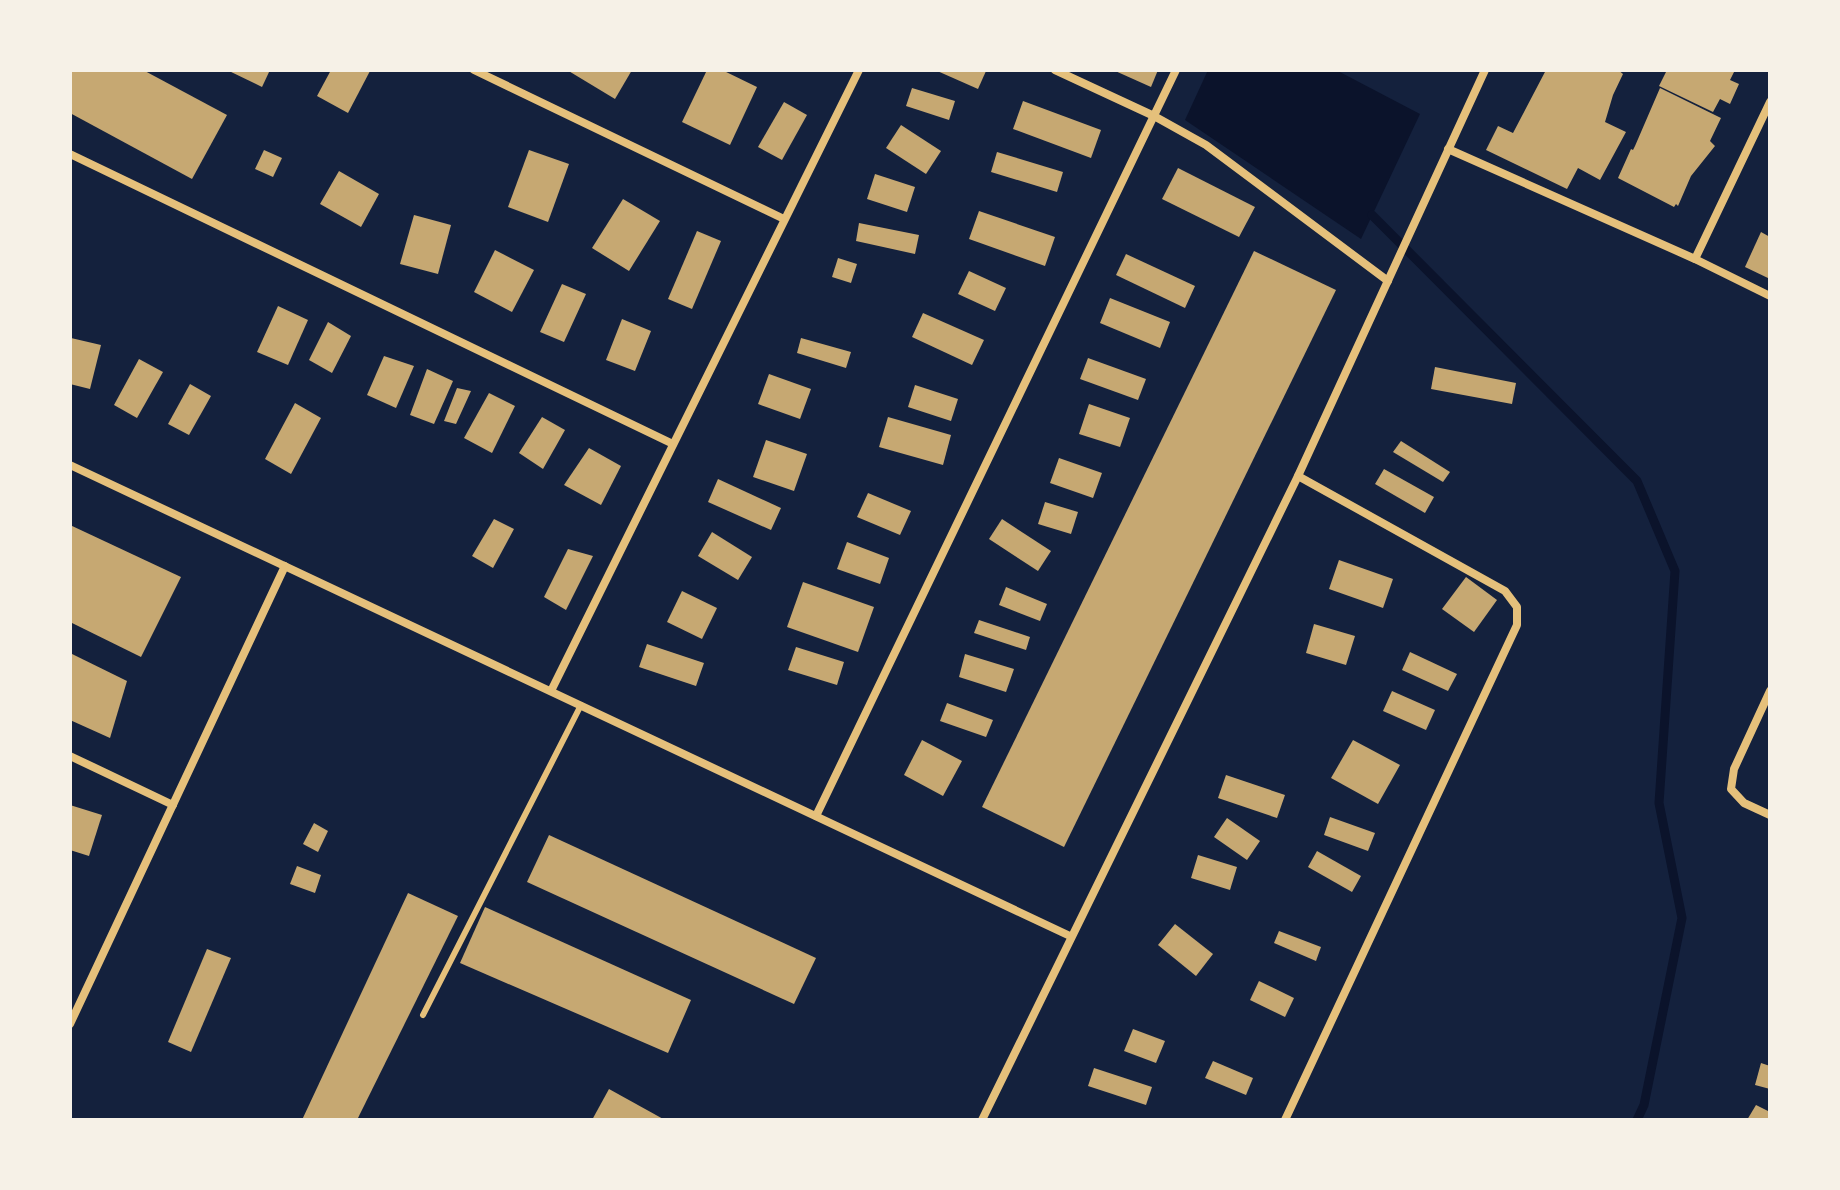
<svg xmlns="http://www.w3.org/2000/svg" width="1840" height="1190" font-family="'Asap Condensed',sans-serif">
<rect width="100%" height="100%" fill="#14213d"/>
<polygon fill="#0b132b" points="1208,70 1336,70 1420,114 1361,239 1185,120"/>
<g fill="none" stroke-linecap="round" stroke-linejoin="round">
<polyline stroke="#0b132b" stroke-width="9" points="1372,215 1637,481 1675,571 1659,803 1682,918 1644,1105 1637,1120"/>
</g>
<g fill="#c6a872">
<polygon points="70,70 143,70 227,115 192,179 70,113"/>
<polygon points="227,70 270,70 262,87"/>
<polygon points="331,70 370,71 348,113 317,96"/>
<polygon points="567,70 632,70 615,99"/>
<polygon points="707,70 722,70 757,87 730,145 682,122"/>
<polygon points="935,70 985,70 986,71 978,89"/>
<polygon points="1113,70 1158,70 1151,87"/>
<polygon points="1546,70 1618,70 1623,74 1613,95 1605,122 1626,132 1600,180 1578,168 1567,189 1486,150 1498,126 1513,133"/>
<polygon points="1667,70 1735,70 1730,80 1739,84 1730,104 1720,99 1713,112 1659,86"/>
<polygon points="912,88 955,101 949,120 906,106"/>
<polygon points="1660,88 1721,118 1710,141 1715,146 1691,176 1678,206 1676,204 1674,207 1618,178 1631,149 1633,150 1635,146"/>
<polygon points="1023,101 1101,130 1091,158 1013,129"/>
<polygon points="784,102 807,115 782,160 758,147"/>
<polygon points="901,125 941,151 926,174 886,148"/>
<polygon points="264,150 282,158 273,177 255,169"/>
<polygon points="529,150 569,164 548,222 508,207"/>
<polygon points="997,152 1063,172 1057,192 991,172"/>
<polygon points="1178,168 1255,207 1239,237 1162,199"/>
<polygon points="339,171 379,194 361,227 320,204"/>
<polygon points="875,174 915,187 907,212 867,199"/>
<polygon points="623,199 660,221 629,271 592,248"/>
<polygon points="979,211 1055,237 1045,266 969,239"/>
<polygon points="414,215 451,225 438,274 400,264"/>
<polygon points="859,223 919,235 915,254 856,241"/>
<polygon points="697,231 721,241 692,309 668,299"/>
<polygon points="1761,232 1770,237 1770,279 1745,267"/>
<polygon points="495,250 534,270 512,312 474,292"/>
<polygon points="1254,251 1336,290 1064,847 982,807"/>
<polygon points="1126,254 1195,286 1185,308 1116,275"/>
<polygon points="838,258 857,264 851,283 832,277"/>
<polygon points="969,271 1006,288 995,311 958,294"/>
<polygon points="562,284 586,294 564,342 540,332"/>
<polygon points="1110,298 1170,322 1160,348 1100,323"/>
<polygon points="278,306 308,320 288,365 257,352"/>
<polygon points="923,313 984,340 972,365 912,337"/>
<polygon points="622,319 651,331 635,371 606,360"/>
<polygon points="328,322 351,336 332,373 309,360"/>
<polygon points="71,338 101,345 90,389 70,384"/>
<polygon points="801,338 851,352 846,368 797,353"/>
<polygon points="384,356 414,366 396,408 367,395"/>
<polygon points="1088,358 1146,379 1138,400 1080,379"/>
<polygon points="139,359 163,372 137,418 114,405"/>
<polygon points="1435,367 1516,383 1512,404 1431,389"/>
<polygon points="427,369 453,381 434,424 410,415"/>
<polygon points="769,374 811,389 800,419 758,404"/>
<polygon points="190,384 211,396 189,435 168,424"/>
<polygon points="915,385 958,399 951,421 908,407"/>
<polygon points="457,388 471,391 456,424 444,421"/>
<polygon points="489,393 515,406 492,453 464,438"/>
<polygon points="295,403 321,418 291,474 265,459"/>
<polygon points="1089,404 1130,418 1120,447 1079,434"/>
<polygon points="542,417 565,430 543,469 519,453"/>
<polygon points="888,417 951,435 943,465 879,447"/>
<polygon points="766,440 807,454 794,491 753,477"/>
<polygon points="1401,441 1450,472 1443,482 1393,452"/>
<polygon points="589,448 621,466 601,505 564,485"/>
<polygon points="1059,458 1102,473 1093,498 1050,483"/>
<polygon points="1384,469 1434,497 1425,513 1375,484"/>
<polygon points="718,479 781,508 771,530 708,502"/>
<polygon points="868,493 911,511 900,535 857,517"/>
<polygon points="1045,502 1078,512 1071,534 1038,524"/>
<polygon points="494,519 514,529 493,568 472,556"/>
<polygon points="1002,519 1051,551 1038,571 989,539"/>
<polygon points="70,525 181,577 141,657 70,622"/>
<polygon points="712,532 752,557 738,580 698,556"/>
<polygon points="847,542 889,558 880,584 837,569"/>
<polygon points="568,549 593,556 566,610 544,597"/>
<polygon points="1339,560 1393,579 1383,608 1329,589"/>
<polygon points="1466,577 1497,600 1474,632 1442,609"/>
<polygon points="803,582 874,607 858,652 787,627"/>
<polygon points="1006,587 1047,604 1040,621 999,605"/>
<polygon points="682,591 717,608 702,639 667,622"/>
<polygon points="979,620 1030,637 1026,650 974,633"/>
<polygon points="1314,624 1355,636 1346,665 1306,653"/>
<polygon points="647,644 704,663 696,686 639,667"/>
<polygon points="796,647 844,662 837,685 788,670"/>
<polygon points="1410,652 1457,674 1448,691 1402,670"/>
<polygon points="70,653 127,681 110,738 70,720"/>
<polygon points="965,654 1014,669 1006,692 959,677"/>
<polygon points="1392,691 1435,710 1426,730 1383,711"/>
<polygon points="947,703 993,720 986,737 940,721"/>
<polygon points="922,740 962,761 943,796 904,775"/>
<polygon points="1353,740 1400,765 1378,804 1331,778"/>
<polygon points="1226,775 1285,795 1277,818 1218,798"/>
<polygon points="70,805 102,815 89,856 70,850"/>
<polygon points="1330,817 1375,833 1368,851 1324,835"/>
<polygon points="1227,818 1260,841 1247,860 1214,837"/>
<polygon points="314,823 328,831 318,852 303,844"/>
<polygon points="549,835 816,958 794,1004 527,882"/>
<polygon points="1317,851 1361,876 1352,892 1308,867"/>
<polygon points="1198,855 1237,867 1230,890 1191,878"/>
<polygon points="297,866 321,875 315,893 290,884"/>
<polygon points="408,893 458,916 357,1120 302,1120"/>
<polygon points="485,907 691,1000 668,1053 460,963"/>
<polygon points="1175,924 1213,954 1196,976 1158,945"/>
<polygon points="1279,931 1321,947 1316,961 1274,943"/>
<polygon points="207,949 231,958 191,1052 168,1042"/>
<polygon points="1259,981 1294,998 1285,1017 1250,1000"/>
<polygon points="1133,1029 1165,1041 1156,1063 1124,1051"/>
<polygon points="1213,1061 1253,1078 1246,1095 1205,1078"/>
<polygon points="1761,1063 1770,1066 1770,1089 1755,1085"/>
<polygon points="1094,1068 1152,1087 1146,1105 1088,1086"/>
<polygon points="609,1089 665,1120 592,1120"/>
<polygon points="1756,1105 1770,1112 1770,1120 1747,1120"/>
</g>
<g fill="none" stroke-linecap="round" stroke-linejoin="round">
<polyline stroke="#e5c07b" stroke-width="6" points="423,1015 581,705"/>
<g stroke="#e5c07b" stroke-width="8">
<polyline points="474,70 784,219"/>
<polyline points="1055,70 1154,116 1206,145 1388,281"/>
<polyline points="1448,149 1695,259 1770,296"/>
<polyline points="70,154 673,444"/>
<polyline points="1695,259 1770,102"/>
<polyline points="70,465 1070,936"/>
<polyline points="551,691 859,70"/>
<polyline points="1770,691 1734,769 1731,789 1744,803 1770,815"/>
<polyline points="70,756 173,805"/>
<polyline points="816,816 1176,70"/>
<polyline points="70,1024 285,566"/>
<polyline points="982,1120 1298,476 1485,70"/>
<polyline points="1285,1120 1517,625 1517,607 1505,591 1298,476"/>
</g>
</g>
<rect width="1840" height="1190" fill="none" stroke="#f6f1e7" stroke-width="144"/>
</svg>
